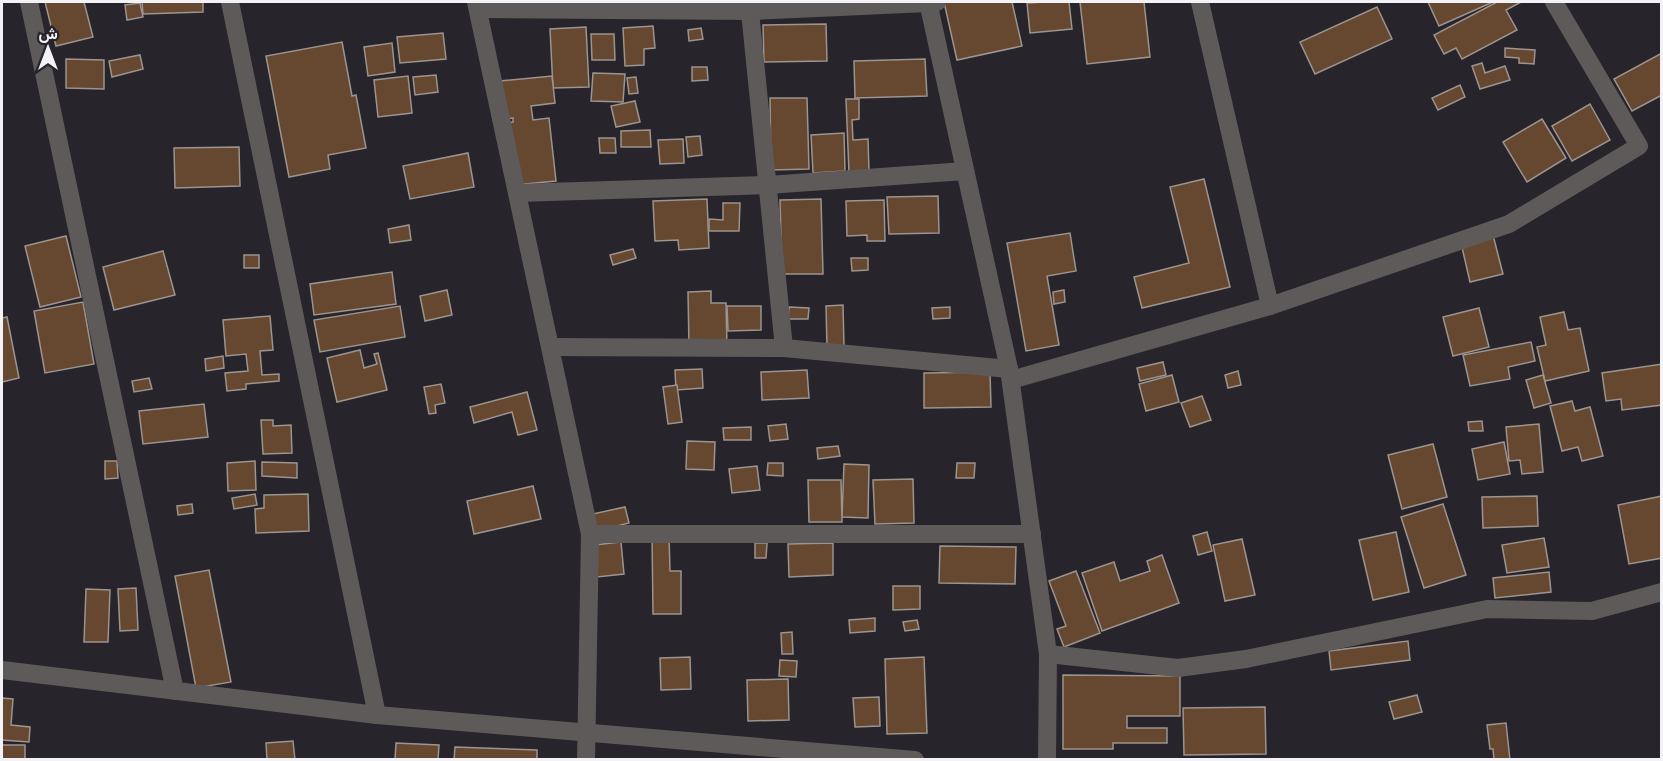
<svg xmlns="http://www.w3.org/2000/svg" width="1663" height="761" font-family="'Sofia Sans Condensed',Vazirmatn,sans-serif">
<rect width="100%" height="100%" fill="#27242b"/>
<g fill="#664730" stroke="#9c948f" stroke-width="1.5">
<polygon points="45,2 84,2 93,37 56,46"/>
<polygon points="142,2 203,2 203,12 143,14"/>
<polygon points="944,2 1012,2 1022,46 957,60"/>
<polygon points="1045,2 1069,2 1072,29 1030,33 1027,3"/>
<polygon points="1080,2 1144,2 1150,57 1087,64"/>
<polygon points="1428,2 1493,2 1439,26"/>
<polygon points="1497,2 1521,2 1506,10 1517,30 1462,59 1456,48 1444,54 1434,35"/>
<polygon points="140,3 143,17 127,20 125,5"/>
<polygon points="1377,7 1392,39 1315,74 1300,42"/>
<polygon points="826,24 827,61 764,62 763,25"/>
<polygon points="653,26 655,48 644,49 644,65 625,66 623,28"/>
<polygon points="586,27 589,87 553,88 550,29"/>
<polygon points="701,28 703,39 689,41 688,30"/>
<polygon points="443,33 446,59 400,63 397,37"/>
<polygon points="591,34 614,34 615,60 592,60"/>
<polygon points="342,42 352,96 356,95 366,148 328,155 330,169 289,177 266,56"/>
<polygon points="392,43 395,72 368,76 364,47"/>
<polygon points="1505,48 1535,50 1534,64 1519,63 1519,58 1505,57"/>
<polygon points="1662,53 1662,95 1632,111 1614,79"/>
<polygon points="140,55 143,69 112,77 109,61"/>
<polygon points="66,59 104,60 104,89 66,88"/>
<polygon points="925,59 927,96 855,98 854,61"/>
<polygon points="1482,63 1485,73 1505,66 1510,80 1480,89 1472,66"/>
<polygon points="692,67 707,67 708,80 692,81"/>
<polygon points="593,73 625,74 623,102 591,101"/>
<polygon points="436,75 438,92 415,95 413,77"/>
<polygon points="408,76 412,113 378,117 374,80"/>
<polygon points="552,76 555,103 531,106 533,120 549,118 556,181 514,185 498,124 513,122 513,118 493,120 489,82"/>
<polygon points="636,77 638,93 629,94 627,78"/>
<polygon points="1460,85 1465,97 1438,110 1432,98"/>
<polygon points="770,98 807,98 809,169 771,170"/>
<polygon points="846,99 859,99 859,119 852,120 853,140 868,139 869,172 849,173"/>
<polygon points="635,101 640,122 616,127 611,106"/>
<polygon points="1590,104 1610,140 1572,161 1552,126"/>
<polygon points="1542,119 1566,158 1527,182 1503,142"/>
<polygon points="650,130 651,147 621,147 621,131"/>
<polygon points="844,133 845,171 813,173 811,135"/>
<polygon points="700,136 702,155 688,157 686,137"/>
<polygon points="599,138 615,138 616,153 600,153"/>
<polygon points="683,139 684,163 660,164 658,140"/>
<polygon points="239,147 240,186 175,188 174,148"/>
<polygon points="468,153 474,187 410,199 403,166"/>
<polygon points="1204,179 1230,287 1142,308 1134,277 1189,263 1170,187"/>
<polygon points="938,196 939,233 889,234 887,197"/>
<polygon points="707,199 709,248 679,250 678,240 655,241 653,201"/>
<polygon points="821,199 823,274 782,274 780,200"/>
<polygon points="884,200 885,241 867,241 867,235 847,236 846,201"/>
<polygon points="723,203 740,203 739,231 709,231 709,219 723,220"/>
<polygon points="409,225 411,240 390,243 388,229"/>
<polygon points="1070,233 1076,271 1047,276 1059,345 1026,351 1007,243"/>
<polygon points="1493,235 1503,274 1470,282 1461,243"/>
<polygon points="66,236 81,297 40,307 25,246"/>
<polygon points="633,249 636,258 613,265 610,255"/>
<polygon points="163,251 175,295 114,310 103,267"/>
<rect x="244" y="255" width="15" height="13"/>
<polygon points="851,258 868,258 868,270 852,271"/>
<polygon points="392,272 396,304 314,315 310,284"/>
<polygon points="447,290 452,315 425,321 420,296"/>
<polygon points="1064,290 1065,302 1054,304 1053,292"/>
<polygon points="711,291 711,303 726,303 727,346 689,347 688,292"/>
<polygon points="83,302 94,364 45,373 34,311"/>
<polygon points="843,305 844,347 827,347 826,306"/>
<polygon points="400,306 405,337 320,352 314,320"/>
<polygon points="727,306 761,306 761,330 728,331"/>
<polygon points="789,307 809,308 808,319 788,319"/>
<polygon points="950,307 950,318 933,319 932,308"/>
<polygon points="1479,308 1489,347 1453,356 1443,317"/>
<polygon points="1564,312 1568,330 1580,328 1589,371 1545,381 1537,347 1546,345 1540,317"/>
<polygon points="270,316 273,350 260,351 262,375 279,374 279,381 246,384 246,389 227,391 225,373 248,371 246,354 226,356 223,320"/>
<polygon points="7,317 19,378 2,382 2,318"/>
<polygon points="1531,342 1535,361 1508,367 1510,379 1470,386 1463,355"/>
<polygon points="360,350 364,368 377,364 374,354 378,353 387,390 337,402 327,358"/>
<polygon points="223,356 224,368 206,371 205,359"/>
<polygon points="1163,362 1166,375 1140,381 1137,368"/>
<polygon points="1662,364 1662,405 1622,410 1621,399 1606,401 1602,373"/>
<polygon points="702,369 703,388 676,390 675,370"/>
<polygon points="807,370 809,398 762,400 761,372"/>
<polygon points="1238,371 1241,385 1228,388 1225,375"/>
<polygon points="990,372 991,407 924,408 924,373"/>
<polygon points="1172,375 1179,402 1146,411 1139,384"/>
<polygon points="1543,375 1551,403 1534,408 1526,380"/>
<polygon points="149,378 152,389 134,392 132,381"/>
<polygon points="441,384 445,403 435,405 436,413 429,414 424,387"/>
<polygon points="677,385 682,422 668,424 663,387"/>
<polygon points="527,392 537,430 518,435 512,412 474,423 470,407"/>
<polygon points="1202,396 1211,420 1190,427 1181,403"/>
<polygon points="1572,401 1575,411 1590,407 1603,456 1582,461 1578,447 1562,451 1550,406"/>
<polygon points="204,404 208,437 143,444 139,411"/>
<polygon points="261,420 273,420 273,426 291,425 292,453 263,454"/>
<polygon points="1482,421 1483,431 1469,431 1468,422"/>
<polygon points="786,424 788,439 770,441 768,426"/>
<polygon points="1539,424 1543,472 1522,474 1520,460 1509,461 1506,427"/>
<polygon points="751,427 751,440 724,440 723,428"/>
<polygon points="687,441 715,442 714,470 686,469"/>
<polygon points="1504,442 1510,474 1478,480 1472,449"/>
<polygon points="1433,444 1447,497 1402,509 1388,455"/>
<polygon points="838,446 840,456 818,459 817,448"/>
<polygon points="105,461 117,461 118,478 105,479"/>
<polygon points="255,461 256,490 228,491 227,463"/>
<polygon points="262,462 297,463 297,478 262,476"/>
<polygon points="768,463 783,463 783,476 767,475"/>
<polygon points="957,463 975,463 974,478 956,478"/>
<polygon points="844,464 869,465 868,518 842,517"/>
<polygon points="757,466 760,490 732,493 729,469"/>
<polygon points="913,479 914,523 875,524 873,480"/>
<polygon points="808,480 841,480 842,522 809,522"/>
<polygon points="533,486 541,519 474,534 467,501"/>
<polygon points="255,494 257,505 234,509 232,498"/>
<polygon points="308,494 309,531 256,533 255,509 264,508 264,495"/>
<polygon points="1537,496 1538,526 1483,528 1482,497"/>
<polygon points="1662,496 1662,558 1629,564 1618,505"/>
<polygon points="192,504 193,513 178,515 177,506"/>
<polygon points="1443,504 1466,575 1424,588 1401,517"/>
<polygon points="625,507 629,523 592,532 588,515"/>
<polygon points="1207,532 1212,551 1198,555 1193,536"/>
<polygon points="1396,532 1409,592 1373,600 1359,540"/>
<polygon points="652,536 669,536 670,571 681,571 681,614 653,614"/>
<polygon points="1544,538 1549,567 1507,573 1502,545"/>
<polygon points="1242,539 1255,595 1225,601 1213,545"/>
<polygon points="621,542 624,574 597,577 594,545"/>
<polygon points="755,543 767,543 766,558 755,558"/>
<polygon points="833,543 833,575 789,577 788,544"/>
<polygon points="940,546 1016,547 1015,584 939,583"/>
<polygon points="1162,555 1179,603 1102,631 1082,573 1114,562 1120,581 1150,571 1147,561"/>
<polygon points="209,570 231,682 196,688 175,576"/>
<polygon points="1076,571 1100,633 1064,647 1057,629 1066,626 1049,581"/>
<polygon points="1549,572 1551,592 1495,598 1493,578"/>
<polygon points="893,586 920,586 920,609 893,610"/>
<polygon points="136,588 138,630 120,631 118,589"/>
<polygon points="86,589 110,590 108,642 84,642"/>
<polygon points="875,618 875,631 850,633 849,620"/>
<polygon points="917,620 919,629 905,631 903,622"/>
<polygon points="792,632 793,654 782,654 781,633"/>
<polygon points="1408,641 1410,660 1331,670 1329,651"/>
<polygon points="690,657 691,689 661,690 660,658"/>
<polygon points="924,657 927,733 887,734 885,659"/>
<polygon points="780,660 797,661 796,677 779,676"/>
<polygon points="1063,675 1180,676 1180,716 1127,716 1127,728 1167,728 1167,743 1113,743 1113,749 1063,749"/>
<polygon points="788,679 789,720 748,721 747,680"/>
<polygon points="1417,695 1422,712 1394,719 1389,702"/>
<polygon points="879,697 880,726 855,727 853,698"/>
<polygon points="2,698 13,699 11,725 30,727 29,742 2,740"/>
<polygon points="1265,707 1266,754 1184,755 1183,708"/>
<polygon points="1506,723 1510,760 1494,760 1493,749 1490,749 1487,725"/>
<polygon points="293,741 295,760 267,760 266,743"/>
<polygon points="396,743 439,745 438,760 395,760"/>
<rect x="2" y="745" width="23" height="15"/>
<polygon points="455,747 537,750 537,760 454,760"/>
</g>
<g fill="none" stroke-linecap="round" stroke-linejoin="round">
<g stroke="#5e5a5a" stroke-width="18">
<polyline points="29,2 175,691"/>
<polyline points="230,2 377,715"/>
<polyline points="476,2 590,534 586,760"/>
<polyline points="749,2 784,348"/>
<polyline points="928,2 1009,369 1048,654 1047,760"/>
<polyline points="1200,2 1270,306"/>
<polyline points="478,9 750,11 928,3 937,2"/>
<polyline points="517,193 768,185 965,171"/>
<polyline points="550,347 784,348 1009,369"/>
<polyline points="1011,380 1270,306 1509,224 1639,146 1554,2"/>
<polyline points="590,534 1032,534"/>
<polyline points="1048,654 1178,668 1246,659 1487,609 1592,611 1662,592"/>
<polyline points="2,670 377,715 915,760"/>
</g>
</g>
<rect width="1663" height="761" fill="none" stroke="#f3f2f6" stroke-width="6"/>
<g transform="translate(48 48)" stroke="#27242b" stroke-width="4.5" paint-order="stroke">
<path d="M0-4.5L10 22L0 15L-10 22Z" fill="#f3f2f6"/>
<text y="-9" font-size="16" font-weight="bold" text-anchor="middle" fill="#f3f2f6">ش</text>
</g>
</svg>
